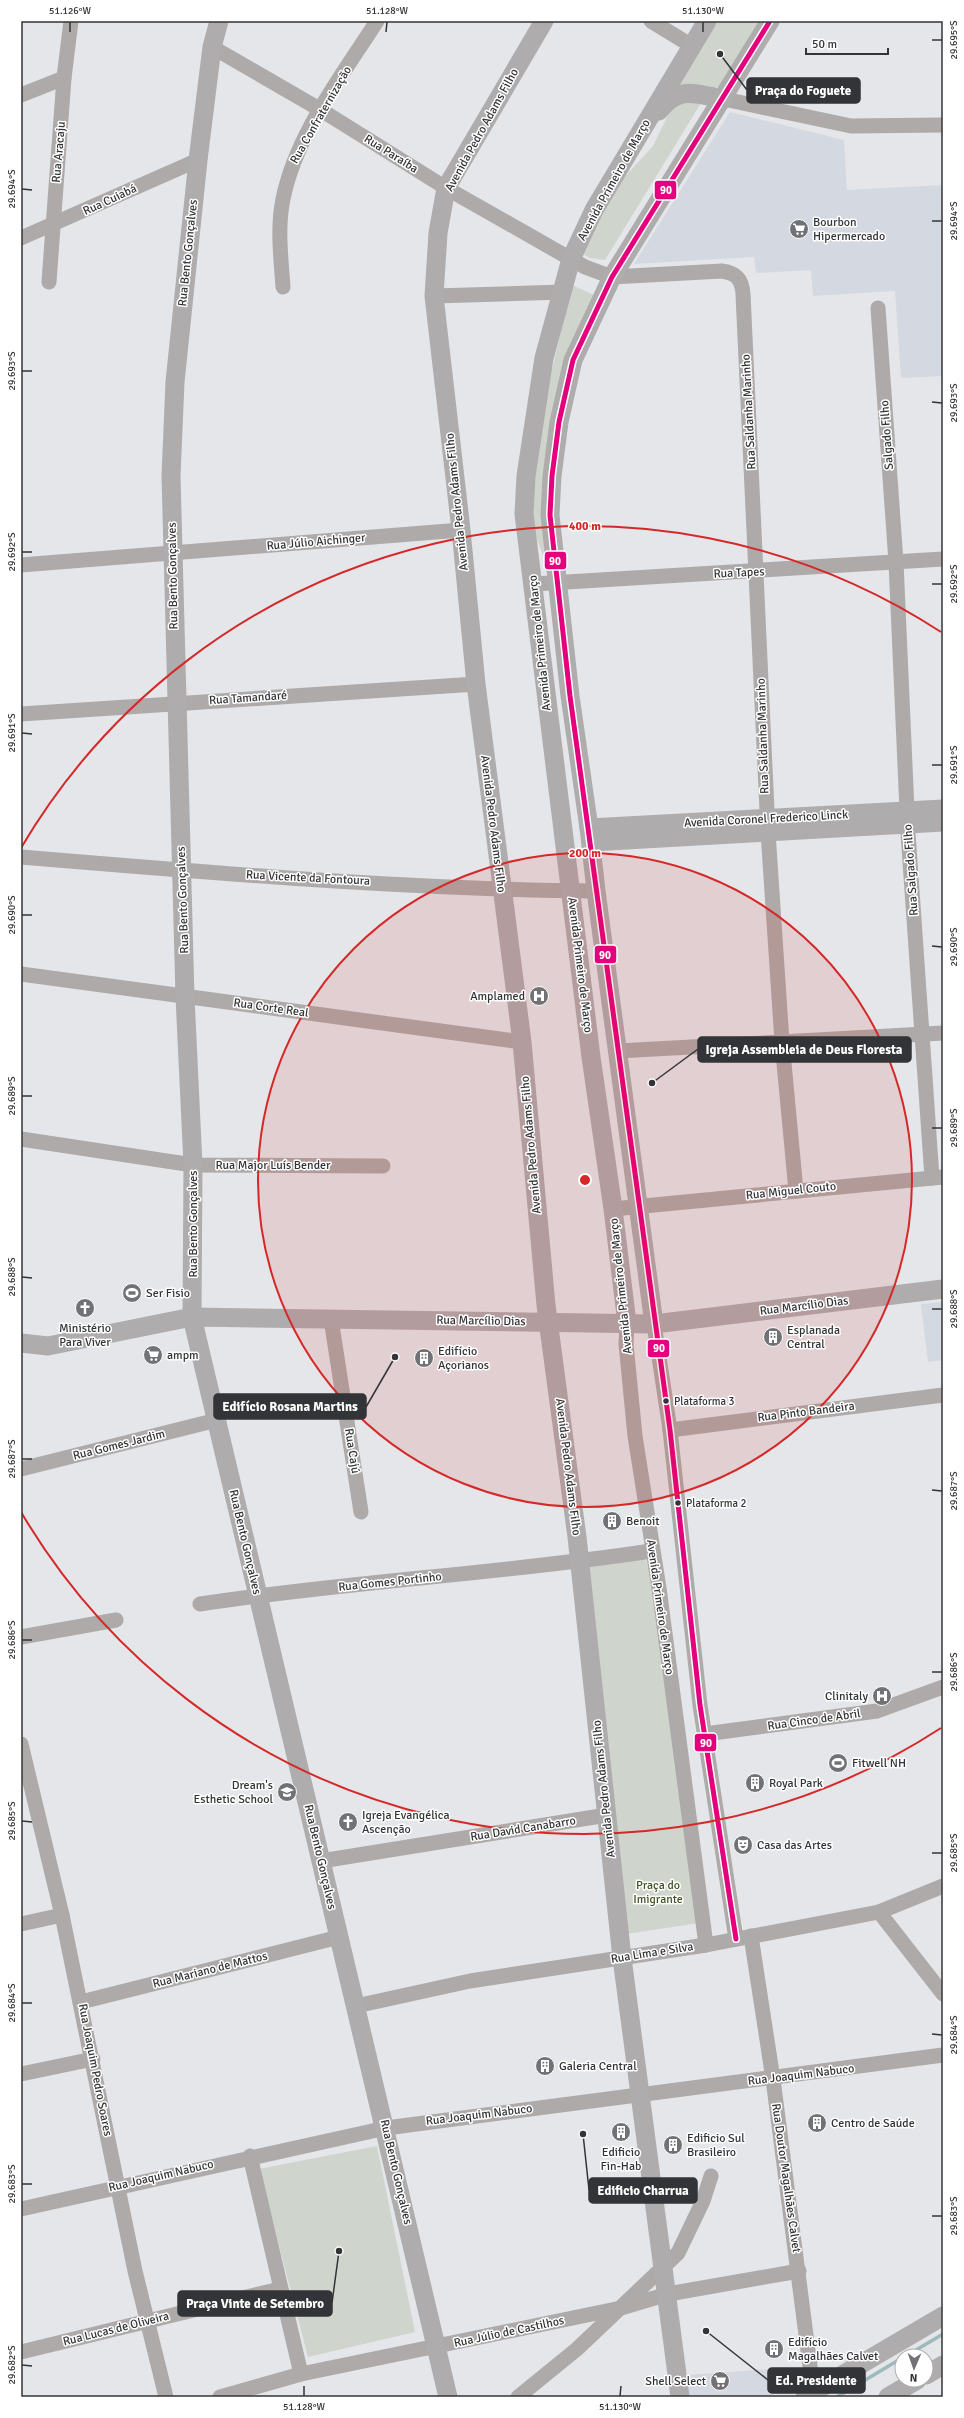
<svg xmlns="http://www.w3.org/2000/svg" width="964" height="2418" font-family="Signika,sans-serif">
<rect width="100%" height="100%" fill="#e4e6e9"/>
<g fill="#d4d8e0">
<polygon points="730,112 844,140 847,190 943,185 943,376 901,378 895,291 813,296 811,270 756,273 754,257 634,264"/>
<polygon points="943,1302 943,1360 928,1362 921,1304"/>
<polygon points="771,2369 773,2397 688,2397 686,2375"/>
</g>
<g fill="#cfd5cc">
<polygon points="718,21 765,21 721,87 676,88"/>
<polygon points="684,100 701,103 605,260 590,258 579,252 610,193 653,146 669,113"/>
<polygon points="572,285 596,296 543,519 545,560 532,527 537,433"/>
<polygon points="645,1557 655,1588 699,1923 626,1934 583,1566"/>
<polygon points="377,2146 415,2332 308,2357 259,2169"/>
</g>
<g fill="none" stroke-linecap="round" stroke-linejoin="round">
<g stroke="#9fbabc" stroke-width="3.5">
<polyline points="906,2356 943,2334"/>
<polyline points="837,2397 902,2358"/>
</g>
<g stroke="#adaaa9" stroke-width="15">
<polyline points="651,21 692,46"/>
<path d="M212 47 321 110 446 188 585 267 612 277 722 271C736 273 742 279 743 294L768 832 782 1042 796 1191"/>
<polyline points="21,95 64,78"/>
<polyline points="724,99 851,126 943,125"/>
<polyline points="21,238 198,160"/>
<polyline points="49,282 64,78 71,21"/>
<path d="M283 287C281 258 277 228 283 199 296 134 342 76 377 21"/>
<polyline points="434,296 563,292"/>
<polyline points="878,308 896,562 908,833 932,1178"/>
<polyline points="21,565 461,530"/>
<polyline points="534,584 943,559"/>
<polyline points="21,714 476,684"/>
<path d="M21 857C212 873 404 889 596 891"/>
<polyline points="21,974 522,1042"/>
<polyline points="618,1051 943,1033"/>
<polyline points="21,1139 193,1165 383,1166"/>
<polyline points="613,1209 943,1177"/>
<polyline points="331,1319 361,1512"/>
<polyline points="627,1323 626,1344 635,1436 659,1588 706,1945"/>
<polyline points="654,1324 670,1430 700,1705 736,1939"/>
<polyline points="670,1430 943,1395"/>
<polyline points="21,1469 217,1420"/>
<path d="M200 1604C350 1581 501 1574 651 1551"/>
<polyline points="21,1637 116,1620"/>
<polyline points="705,1734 877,1711 943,1687"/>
<polyline points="21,1744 62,1915 135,2271 166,2397"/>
<polyline points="321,1861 607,1815"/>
<polyline points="879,1912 943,1994"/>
<polyline points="21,1924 62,1915"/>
<polyline points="751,1936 773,2079 814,2397"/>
<polyline points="81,2002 339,1937"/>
<polyline points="356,2006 470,1981 706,1945 879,1912 943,1886"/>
<polyline points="21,2074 93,2059"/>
<polyline points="250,2156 301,2374"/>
<polyline points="21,2209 386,2128 943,2055"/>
<polyline points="21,2352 280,2289"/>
<polyline points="220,2397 301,2374 621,2308 668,2294 799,2271"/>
<polyline points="518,2397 577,2349 678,2253 703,2201 711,2176"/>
</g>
<g stroke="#aeacad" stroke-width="19">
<polyline points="219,21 212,47 198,160 175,382 171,476 185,997 193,1165 192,1317 448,2397"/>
<polyline points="544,21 446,188 438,233 434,296 461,530 476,684 522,1042 546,1305 577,1537 622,1958 680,2397"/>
<path d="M659 111C678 85 696 94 724 99"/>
<polyline points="589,828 943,809"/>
<polyline points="591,842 943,822"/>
<polyline points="627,1323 613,1209 591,1057 524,514 526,476 544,358 571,259 594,210 707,21"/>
<polyline points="654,1324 596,891 589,828 570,696 550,515 552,476 559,422 573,360 612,277 770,21"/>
<polyline points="21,1343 48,1346 192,1317 654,1324 943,1289"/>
<polyline points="926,2375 943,2365"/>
<polyline points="805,2397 943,2316"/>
<polyline points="888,2397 917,2380"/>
</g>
<defs>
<polyline id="bus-1" points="736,1939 700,1705 670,1430 570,696 550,515 552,476 559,422 573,360 612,277 770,21"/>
</defs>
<use href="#bus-1" stroke="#fff" stroke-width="8"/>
<use href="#bus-1" stroke="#e5007d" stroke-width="5"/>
</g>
<path fill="none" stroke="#333437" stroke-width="1.5" d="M70 32V22M386 32 387 22M703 32V22M932 40H942M22 189 32 190M932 221H942M22 371H32M932 402 942 403M22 552H32M932 584H942M22 733 32 734M932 765H942M22 915H32M932 946 942 947M22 1096H32M932 1128H942M22 1277 32 1278M932 1309H942M22 1459H32M932 1490 942 1491M22 1640H32M932 1672H942M22 1821 32 1822M932 1853H942M22 2003H32M932 2034 942 2035M22 2184H32M932 2216H942M22 2365 32 2366M304 2396V2386M620 2396 621 2386"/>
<circle cx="585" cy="1180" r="327" fill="#d62828" fill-opacity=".12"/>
<g fill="none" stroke="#d62828" stroke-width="2">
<circle cx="585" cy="1180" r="327"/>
<path d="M941 1728A654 654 0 0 1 21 1512M21 848A654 654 0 0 1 941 632"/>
</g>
<defs>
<symbol id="supermarket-disc" viewBox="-11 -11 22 22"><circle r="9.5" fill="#717275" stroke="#fff"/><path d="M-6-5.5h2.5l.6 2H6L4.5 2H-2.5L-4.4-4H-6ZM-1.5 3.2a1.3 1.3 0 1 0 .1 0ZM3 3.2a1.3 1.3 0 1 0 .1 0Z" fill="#fff"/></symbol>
<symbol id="hospital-disc" viewBox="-11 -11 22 22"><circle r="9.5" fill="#717275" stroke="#fff"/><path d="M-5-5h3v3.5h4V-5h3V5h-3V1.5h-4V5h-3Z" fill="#fff"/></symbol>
<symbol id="stadium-disc" viewBox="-11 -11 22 22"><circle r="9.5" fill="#717275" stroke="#fff"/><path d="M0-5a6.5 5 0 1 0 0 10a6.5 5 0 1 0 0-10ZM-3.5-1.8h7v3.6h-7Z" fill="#fff"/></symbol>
<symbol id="church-disc" viewBox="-11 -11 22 22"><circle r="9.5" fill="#717275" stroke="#fff"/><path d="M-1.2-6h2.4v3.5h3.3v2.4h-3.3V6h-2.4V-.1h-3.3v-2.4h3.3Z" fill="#fff"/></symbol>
<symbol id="building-disc" viewBox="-11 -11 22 22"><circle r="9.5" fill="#717275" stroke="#fff"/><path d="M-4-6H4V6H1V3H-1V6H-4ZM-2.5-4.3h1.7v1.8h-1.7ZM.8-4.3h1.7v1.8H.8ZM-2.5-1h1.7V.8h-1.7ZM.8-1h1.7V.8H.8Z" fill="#fff"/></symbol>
<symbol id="school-disc" viewBox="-11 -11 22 22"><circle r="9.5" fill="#717275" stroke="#fff"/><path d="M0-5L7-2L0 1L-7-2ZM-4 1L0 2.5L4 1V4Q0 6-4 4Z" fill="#fff"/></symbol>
<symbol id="theatre-disc" viewBox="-11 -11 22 22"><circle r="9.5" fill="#717275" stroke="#fff"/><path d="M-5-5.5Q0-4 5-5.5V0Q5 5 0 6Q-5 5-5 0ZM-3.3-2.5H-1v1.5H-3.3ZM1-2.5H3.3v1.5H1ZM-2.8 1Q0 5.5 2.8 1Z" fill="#fff"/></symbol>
</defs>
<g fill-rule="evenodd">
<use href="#supermarket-disc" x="788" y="218" width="22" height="22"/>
<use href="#hospital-disc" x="528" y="985" width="22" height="22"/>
<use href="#stadium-disc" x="121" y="1282" width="22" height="22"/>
<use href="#church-disc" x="74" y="1297" width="22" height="22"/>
<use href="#building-disc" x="762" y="1326" width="22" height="22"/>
<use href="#supermarket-disc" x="142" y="1344" width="22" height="22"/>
<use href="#building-disc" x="413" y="1347" width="22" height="22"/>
<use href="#building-disc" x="601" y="1510" width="22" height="22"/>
<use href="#hospital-disc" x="871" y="1685" width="22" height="22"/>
<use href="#stadium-disc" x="827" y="1752" width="22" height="22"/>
<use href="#building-disc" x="744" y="1772" width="22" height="22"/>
<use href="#school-disc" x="276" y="1781" width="22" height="22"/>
<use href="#church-disc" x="337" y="1811" width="22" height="22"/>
<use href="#theatre-disc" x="732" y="1834" width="22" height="22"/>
<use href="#building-disc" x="534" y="2055" width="22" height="22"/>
<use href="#building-disc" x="806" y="2112" width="22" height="22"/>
<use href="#building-disc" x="610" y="2121" width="22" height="22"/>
<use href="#building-disc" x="662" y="2134" width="22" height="22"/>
<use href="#building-disc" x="763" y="2338" width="22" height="22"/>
<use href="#supermarket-disc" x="709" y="2370" width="22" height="22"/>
</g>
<g fill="#333437" stroke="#fff" stroke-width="1.5">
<circle cx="666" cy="1401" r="3.5"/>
<circle cx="678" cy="1503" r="3.5"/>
</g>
<g text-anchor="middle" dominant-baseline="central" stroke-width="3" stroke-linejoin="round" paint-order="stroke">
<g font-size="11" fill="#333437" stroke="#fff" text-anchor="start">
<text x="674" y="1401">Plataforma 3</text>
<text x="686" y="1503">Plataforma 2</text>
</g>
<g font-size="12" fill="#333437" stroke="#fff">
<text transform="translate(321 115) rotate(-60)">Rua Confraternização</text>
<text transform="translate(482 130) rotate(-61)">Avenida Pedro Adams Filho</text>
<text transform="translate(59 152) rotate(-85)">Rua Aracaju</text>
<text transform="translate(391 154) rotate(32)">Rua Paraíba</text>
<text transform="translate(614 180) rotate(-61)">Avenida Primeiro de Março</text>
<text transform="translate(110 200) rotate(-25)">Rua Cuiabá</text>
<text transform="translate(188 253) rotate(-84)">Rua Bento Gonçalves</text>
<text transform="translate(749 412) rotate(-93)">Rua Saldanha Marinho</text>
<text transform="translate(887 435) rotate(-94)">Salgado Filho</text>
<text transform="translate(457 502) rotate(-96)">Avenida Pedro Adams Filho</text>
<text transform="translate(316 542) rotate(-5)">Rua Júlio Aichinger</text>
<text transform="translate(739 573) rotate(-3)">Rua Tapes</text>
<text transform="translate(173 576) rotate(-91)">Rua Bento Gonçalves</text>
<text transform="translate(540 643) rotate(-96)">Avenida Primeiro de Março</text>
<text transform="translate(248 698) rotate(-4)">Rua Tamandaré</text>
<text transform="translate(763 736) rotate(-92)">Rua Saldanha Marinho</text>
<text transform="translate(766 819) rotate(-3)">Avenida Coronel Frederico Linck</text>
<text transform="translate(493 824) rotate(83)">Avenida Pedro Adams Filho</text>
<text transform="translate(911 870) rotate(-94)">Rua Salgado Filho</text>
<text transform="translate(308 878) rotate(3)">Rua Vicente da Fontoura</text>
<text transform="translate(183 900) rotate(-92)">Rua Bento Gonçalves</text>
<text transform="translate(580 965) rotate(83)">Avenida Primeiro de Março</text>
<text transform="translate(271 1008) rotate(8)">Rua Corte Real</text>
<text transform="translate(531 1145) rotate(-95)">Avenida Pedro Adams Filho</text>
<text x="273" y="1165">Rua Major Luís Bender</text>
<text transform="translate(791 1191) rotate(-6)">Rua Miguel Couto</text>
<text transform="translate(193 1224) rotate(-90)">Rua Bento Gonçalves</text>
<text transform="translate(621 1286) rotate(-96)">Avenida Primeiro de Março</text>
<text transform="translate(804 1306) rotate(-7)">Rua Marcílio Dias</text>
<text transform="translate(481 1321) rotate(1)">Rua Marcílio Dias</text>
<text transform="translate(806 1412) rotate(-7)">Rua Pinto Bandeira</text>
<text transform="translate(119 1445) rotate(-14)">Rua Gomes Jardim</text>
<text transform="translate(352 1451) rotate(81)">Rua Cajú</text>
<text transform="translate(568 1467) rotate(83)">Avenida Pedro Adams Filho</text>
<text transform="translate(245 1542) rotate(77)">Rua Bento Gonçalves</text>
<text transform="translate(390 1582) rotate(-6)">Rua Gomes Portinho</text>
<text transform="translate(660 1607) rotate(82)">Avenida Primeiro de Março</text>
<text transform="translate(814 1720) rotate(-8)">Rua Cinco de Abril</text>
<text transform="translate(604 1789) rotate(-96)">Avenida Pedro Adams Filho</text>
<text transform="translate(523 1829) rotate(-9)">Rua David Canabarro</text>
<text transform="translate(320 1857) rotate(77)">Rua Bento Gonçalves</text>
<text transform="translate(652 1953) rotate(-9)">Rua Lima e Silva</text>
<text transform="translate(210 1970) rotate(-14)">Rua Mariano de Mattos</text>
<text transform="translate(95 2070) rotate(79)">Rua Joaquim Pedro Soares</text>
<text transform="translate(801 2075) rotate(-7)">Rua Joaquim Nabuco</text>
<text transform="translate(479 2115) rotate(-7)">Rua Joaquim Nabuco</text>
<text transform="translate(396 2172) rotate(77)">Rua Bento Gonçalves</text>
<text transform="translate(161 2176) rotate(-13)">Rua Joaquim Nabuco</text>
<text transform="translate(786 2178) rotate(82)">Rua Doutor Magalhães Calvet</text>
<text transform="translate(116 2329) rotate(-14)">Rua Lucas de Oliveira</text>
<text transform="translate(509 2332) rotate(-12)">Rua Júlio de Castilhos</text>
</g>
<g font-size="12" fill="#333437" stroke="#fff" text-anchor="start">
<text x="813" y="222">Bourbon<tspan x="813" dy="14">Hipermercado</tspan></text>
<text x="525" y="996" text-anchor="end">Amplamed</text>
<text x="146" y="1293">Ser Fisio</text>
<text x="85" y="1328" text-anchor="middle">Ministério<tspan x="85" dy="14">Para Viver</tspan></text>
<text x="787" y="1330">Esplanada<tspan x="787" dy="14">Central</tspan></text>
<text x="438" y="1351">Edifício<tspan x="438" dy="14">Açorianos</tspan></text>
<text x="167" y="1355">ampm</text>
<text x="626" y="1521">Benoit</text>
<text x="868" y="1696" text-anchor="end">Clinitaly</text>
<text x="852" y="1763">Fitwell NH</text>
<text x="769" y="1783">Royal Park</text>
<text x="273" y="1785" text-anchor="end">Dream's<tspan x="273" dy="14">Esthetic School</tspan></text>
<text x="362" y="1815">Igreja Evangélica<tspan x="362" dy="14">Ascenção</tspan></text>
<text x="757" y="1845">Casa das Artes</text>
<text x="559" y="2066">Galeria Central</text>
<text x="831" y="2123">Centro de Saúde</text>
<text x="687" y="2138">Edificio Sul<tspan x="687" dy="14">Brasileiro</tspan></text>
<text x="621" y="2152" text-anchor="middle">Edificio<tspan x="621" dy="14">Fin-Hab</tspan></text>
<text x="788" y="2342">Edifício<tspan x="788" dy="14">Magalhães Calvet</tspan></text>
<text x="706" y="2381" text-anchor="end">Shell Select</text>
</g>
<g font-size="12" fill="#3f5125" stroke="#fff">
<text x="658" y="1885">Praça do<tspan x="658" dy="14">Imigrante</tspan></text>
</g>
</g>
<circle cx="585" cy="1180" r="6" fill="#d62828" stroke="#fff" stroke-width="2"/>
<g font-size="12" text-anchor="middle" font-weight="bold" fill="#d62828" stroke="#fff" stroke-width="3" stroke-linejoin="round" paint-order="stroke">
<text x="585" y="530">400 m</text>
<text x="585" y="857">200 m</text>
</g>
<path fill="none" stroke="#333437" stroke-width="1.5" d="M720 54L747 90M652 1083L698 1049M395 1357L366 1407M583 2134L589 2190M339 2251L332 2303M706 2331L768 2380"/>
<g fill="#333437" stroke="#fff" stroke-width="1.5">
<circle cx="720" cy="54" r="4"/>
<circle cx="652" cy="1083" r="4"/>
<circle cx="395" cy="1357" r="4"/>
<circle cx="583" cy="2134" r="4"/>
<circle cx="339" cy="2251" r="4"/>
<circle cx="706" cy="2331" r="4"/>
</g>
<g fill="#333437" stroke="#333437" stroke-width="1.5">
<rect x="747" y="78" width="113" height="25" rx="4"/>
<rect x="698" y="1037" width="213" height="25" rx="4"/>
<rect x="214" y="1394" width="152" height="25" rx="4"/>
<rect x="589" y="2178" width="108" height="25" rx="4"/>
<rect x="178" y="2291" width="154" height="25" rx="4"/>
<rect x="768" y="2368" width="97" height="25" rx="4"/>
</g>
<g font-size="13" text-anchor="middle" font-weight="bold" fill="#fff">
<text x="803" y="95">Praça do Foguete</text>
<text x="804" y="1054">Igreja Assembleia de Deus Floresta</text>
<text x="290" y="1411">Edifício Rosana Martins</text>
<text x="643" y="2195">Edificio Charrua</text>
<text x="255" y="2308">Praça Vinte de Setembro</text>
<text x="816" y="2385">Ed. Presidente</text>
</g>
<g stroke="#fff" stroke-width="1.5">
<rect x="654" y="180" width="23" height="20" rx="4" fill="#e5007d"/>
<rect x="544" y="551" width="23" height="19" rx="4" fill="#e5007d"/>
<rect x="594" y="945" width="23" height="19" rx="4" fill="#e5007d"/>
<rect x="647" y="1339" width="23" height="19" rx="4" fill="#e5007d"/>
<rect x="694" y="1733" width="23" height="19" rx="4" fill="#e5007d"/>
</g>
<g font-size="11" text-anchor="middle" font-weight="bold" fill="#fff">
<text x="666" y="194">90</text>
<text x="555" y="565">90</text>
<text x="605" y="959">90</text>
<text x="659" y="1352">90</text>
<text x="706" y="1747">90</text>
</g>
<rect width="964" height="2418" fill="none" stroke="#ffffff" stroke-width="44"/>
<g transform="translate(914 2368) rotate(182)"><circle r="19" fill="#ffffff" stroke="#adaeaf"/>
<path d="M0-3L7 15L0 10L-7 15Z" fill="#717275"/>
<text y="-6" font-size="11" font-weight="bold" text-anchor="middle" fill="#333437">N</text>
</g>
<path d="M806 48v6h82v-6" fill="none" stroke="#333437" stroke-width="2"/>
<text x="812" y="48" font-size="12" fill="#333437" stroke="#ffffff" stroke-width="3" paint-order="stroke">50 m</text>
<rect x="22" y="22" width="920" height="2374" fill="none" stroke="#333437" stroke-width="1.5"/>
<g font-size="10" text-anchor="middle" fill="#333437">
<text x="70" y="14">51.126°W</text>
<text x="387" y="14">51.128°W</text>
<text x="703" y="14">51.130°W</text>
<text transform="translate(953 40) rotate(-90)" y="4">29.695°S</text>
<text transform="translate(11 189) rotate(-90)" y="4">29.694°S</text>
<text transform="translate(953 221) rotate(-90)" y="4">29.694°S</text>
<text transform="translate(11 371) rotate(-90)" y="4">29.693°S</text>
<text transform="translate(953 403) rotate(-90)" y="4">29.693°S</text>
<text transform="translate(11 552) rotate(-90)" y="4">29.692°S</text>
<text transform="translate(953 584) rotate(-90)" y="4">29.692°S</text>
<text transform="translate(11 733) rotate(-90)" y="4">29.691°S</text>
<text transform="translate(953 765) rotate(-90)" y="4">29.691°S</text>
<text transform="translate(11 915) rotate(-90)" y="4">29.690°S</text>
<text transform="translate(953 947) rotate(-90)" y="4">29.690°S</text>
<text transform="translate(11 1096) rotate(-90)" y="4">29.689°S</text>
<text transform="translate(953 1128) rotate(-90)" y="4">29.689°S</text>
<text transform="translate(11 1277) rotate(-90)" y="4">29.688°S</text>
<text transform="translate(953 1309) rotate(-90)" y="4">29.688°S</text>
<text transform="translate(11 1459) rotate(-90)" y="4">29.687°S</text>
<text transform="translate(953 1491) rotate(-90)" y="4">29.687°S</text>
<text transform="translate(11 1640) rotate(-90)" y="4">29.686°S</text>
<text transform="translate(953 1672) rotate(-90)" y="4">29.686°S</text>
<text transform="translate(11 1821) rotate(-90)" y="4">29.685°S</text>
<text transform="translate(953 1853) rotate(-90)" y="4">29.685°S</text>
<text transform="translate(11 2003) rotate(-90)" y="4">29.684°S</text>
<text transform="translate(953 2035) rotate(-90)" y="4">29.684°S</text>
<text transform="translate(11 2184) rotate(-90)" y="4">29.683°S</text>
<text transform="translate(953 2216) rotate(-90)" y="4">29.683°S</text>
<text transform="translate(11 2365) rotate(-90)" y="4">29.682°S</text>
<text x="304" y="2410">51.128°W</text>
<text x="620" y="2410">51.130°W</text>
</g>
</svg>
